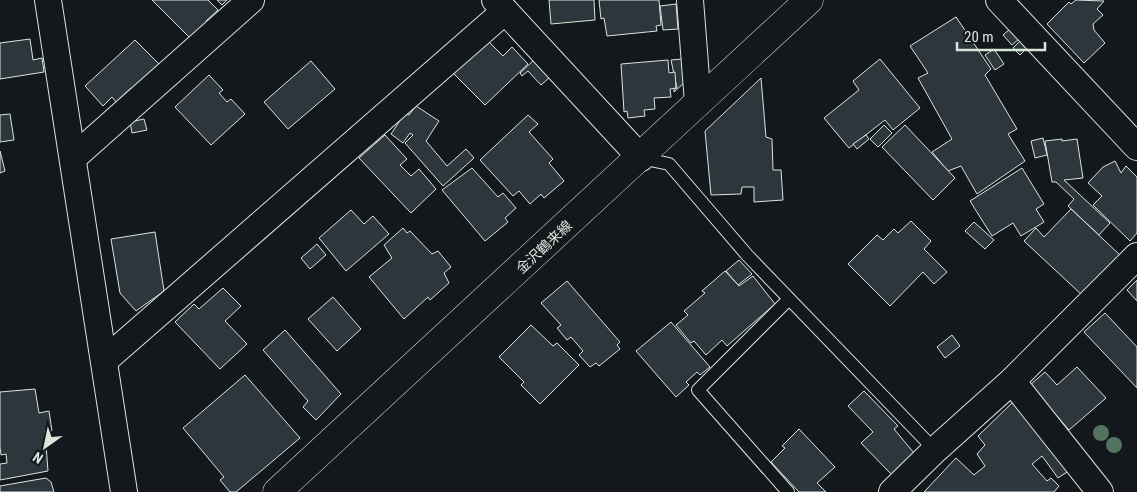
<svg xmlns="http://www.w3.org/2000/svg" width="1137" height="492" font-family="'Roboto Condensed','Noto Sans JP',sans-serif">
<rect width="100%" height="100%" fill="#14181c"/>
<g fill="#2c363c" stroke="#d8e6dc">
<polygon points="152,0 208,0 218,10 206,21 209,25 193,41"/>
<polygon points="217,0 227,0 222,5"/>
<polygon points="549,0 594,0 595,20 551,24"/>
<polygon points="599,0 659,0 661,25 656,26 657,31 607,36 604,18 601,19"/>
<polygon points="1076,0 1104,1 1097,9 1103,15 1093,24 1094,30 1105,43 1084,63 1047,24 1069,2 1071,4"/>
<polygon points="676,4 678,29 663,30 660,6"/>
<polygon points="956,17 991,69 985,75 1017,129 1008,134 1025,161 977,194 961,166 948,171 932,152 952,139 918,78 928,73 910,46"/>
<polygon points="1011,28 1020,38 1012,45 1003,35"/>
<polygon points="30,39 33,60 42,58 44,72 0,79 0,43"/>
<polygon points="486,39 503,56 512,47 528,64 485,105 452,72"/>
<polygon points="135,40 160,65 134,91 131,88 116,102 112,97 103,106 85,86"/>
<polygon points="1021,40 1028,47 1020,55 1013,48"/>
<polygon points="994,49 1004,64 995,70 985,55"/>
<polygon points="682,59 684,83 674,92 674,89 677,88 671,60"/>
<polygon points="880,59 920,108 893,130 885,120 849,148 824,118 859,90 853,81"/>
<polygon points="534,60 550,77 541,85 528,71 522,76 520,73"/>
<polygon points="668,60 669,73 675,72 676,88 670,89 671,97 654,98 655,109 644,110 645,116 628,118 627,111 624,112 621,64"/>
<polygon points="311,61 335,89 288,129 264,102"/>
<polygon points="209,75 223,90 219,93 227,102 231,99 245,114 211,145 175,107"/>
<polygon points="761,78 766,137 772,139 773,170 781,170 783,200 754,202 754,187 742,187 741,194 711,195 705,131"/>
<polygon points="416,106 439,121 426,141 447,166 466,149 474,158 443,186 405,143 413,135 410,133 403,143 391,134 405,113 409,115"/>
<polygon points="10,114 14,140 0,142 0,115"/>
<polygon points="528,115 538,124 529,132 553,159 549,163 564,181 544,198 541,194 530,204 519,191 513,196 480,160"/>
<polygon points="144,119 147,130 132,133 130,122"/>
<polygon points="884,125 892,133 878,147 870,139"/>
<polygon points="905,125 955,178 933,200 882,147"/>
<polygon points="385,135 407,159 400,165 411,176 419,169 436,189 411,213 359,158"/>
<polygon points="866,135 869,139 857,149 853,144"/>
<polygon points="1043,138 1047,155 1035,158 1031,141"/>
<polygon points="1062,139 1062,141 1077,139 1083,178 1064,180 1110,223 1099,235 1068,206 1074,199 1056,182 1052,182 1045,141"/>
<polygon points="0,151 5,171 0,173"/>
<polygon points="1115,161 1121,173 1126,166 1137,177 1137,233 1130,241 1093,205 1102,196 1088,183 1103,167"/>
<polygon points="472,168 498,197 503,193 516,208 505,218 508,222 485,241 442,190"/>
<polygon points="1022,168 1044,204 1036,209 1044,222 1021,236 1013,223 992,236 970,201"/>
<polygon points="1071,209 1120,255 1082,295 1024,241 1036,228 1044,237"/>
<polygon points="351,210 364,224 373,216 389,234 346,271 319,238"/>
<polygon points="911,221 931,241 924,249 947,272 934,284 923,272 890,306 848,264 877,235 883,240 894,229 898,233"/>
<polygon points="974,222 994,240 985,249 965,231"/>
<polygon points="403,228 407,233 410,231 432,254 438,251 451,267 444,273 449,283 430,300 428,297 404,319 369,277 392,258 384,245"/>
<polygon points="155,232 164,291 136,311 120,293 111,239"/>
<polygon points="317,244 326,255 310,269 301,258"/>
<polygon points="739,260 752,274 738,285 726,271"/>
<polygon points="725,271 739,286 753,276 775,304 727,346 722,340 706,355 694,341 691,343 676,325 688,315 684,311 705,293 702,291"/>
<polygon points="1137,280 1137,301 1127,290"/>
<polygon points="567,281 620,342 617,345 620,349 599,366 596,363 590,367 579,355 583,351 571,337 567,340 557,328 561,325 541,303"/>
<polygon points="223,288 241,306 225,321 247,344 220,369 175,322 194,304 199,309"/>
<polygon points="333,297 361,329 337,351 308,319"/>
<polygon points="1105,313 1137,347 1137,388 1084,332"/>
<polygon points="671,322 710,367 700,375 697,372 686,382 689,385 676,397 636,351"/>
<polygon points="531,325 553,346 557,343 579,365 540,404 521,385 524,382 499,357"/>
<polygon points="285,330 341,394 316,420 303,407 308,401 263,350"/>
<polygon points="952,335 960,346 945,358 937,347"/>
<polygon points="1077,367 1106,398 1069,430 1030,385 1045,372 1057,385"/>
<polygon points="245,375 300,438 236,492 230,492 220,480 224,477 183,428"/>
<polygon points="35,389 39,413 49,411 52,431 45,431 48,471 0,480 0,464 7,463 6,454 1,455 0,447 0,392"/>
<polygon points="864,391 898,426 894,429 914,453 892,475 861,443 873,432 848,406"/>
<polygon points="1013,402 1070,470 1058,478 1042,456 1032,464 1047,481 1051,478 1059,486 1054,492 924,492 956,458 974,475 985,466 977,454 985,445 978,436"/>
<polygon points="799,429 835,467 817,483 826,492 799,492 771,462 785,448 782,446"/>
<polygon points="46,478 51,482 54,492 0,492 0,486"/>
</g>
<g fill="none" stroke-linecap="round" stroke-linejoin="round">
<defs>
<g id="service">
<polyline points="641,158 669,164 747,255 935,450"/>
<polyline points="788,492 698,390 789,299"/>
</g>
<g id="minor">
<polyline points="48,0 124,492"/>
<polyline points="495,0 641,158"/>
<polyline points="690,0 698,103"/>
<polyline points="999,0 1137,147"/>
<polyline points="73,158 251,0"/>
<polyline points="104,361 505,11"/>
<polyline points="1012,381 1100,492"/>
<polyline points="892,492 935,450 1012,381 1137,256"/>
</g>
<polyline id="primary" points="277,492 809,0"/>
</defs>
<use href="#service" stroke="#d8e6dc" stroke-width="14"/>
<use href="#minor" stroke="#d8e6dc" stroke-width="28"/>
<use href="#primary" stroke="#d8e6dc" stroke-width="29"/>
<use href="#service" stroke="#14181c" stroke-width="12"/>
<use href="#minor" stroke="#14181c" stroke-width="26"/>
<use href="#primary" stroke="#14181c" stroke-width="28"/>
</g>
<g fill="#55745f">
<circle cx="1101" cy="433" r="8"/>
<circle cx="1114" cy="445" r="8"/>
</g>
<g text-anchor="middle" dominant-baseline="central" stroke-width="4" stroke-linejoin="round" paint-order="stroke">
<g font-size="14" fill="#d8e6dc" stroke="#14181c">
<text transform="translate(544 247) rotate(-43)">金沢鶴来線</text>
</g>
</g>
<g transform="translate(45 447) rotate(213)" stroke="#14181c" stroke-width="4" paint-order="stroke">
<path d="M0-4L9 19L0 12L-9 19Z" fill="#d8e6dc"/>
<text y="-8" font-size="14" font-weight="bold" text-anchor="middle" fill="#d8e6dc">N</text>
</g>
<path d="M957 42v8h88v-8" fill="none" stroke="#d8e6dc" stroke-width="2.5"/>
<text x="964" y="42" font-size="15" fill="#d8e6dc" stroke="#14181c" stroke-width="4" paint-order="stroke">20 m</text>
</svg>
